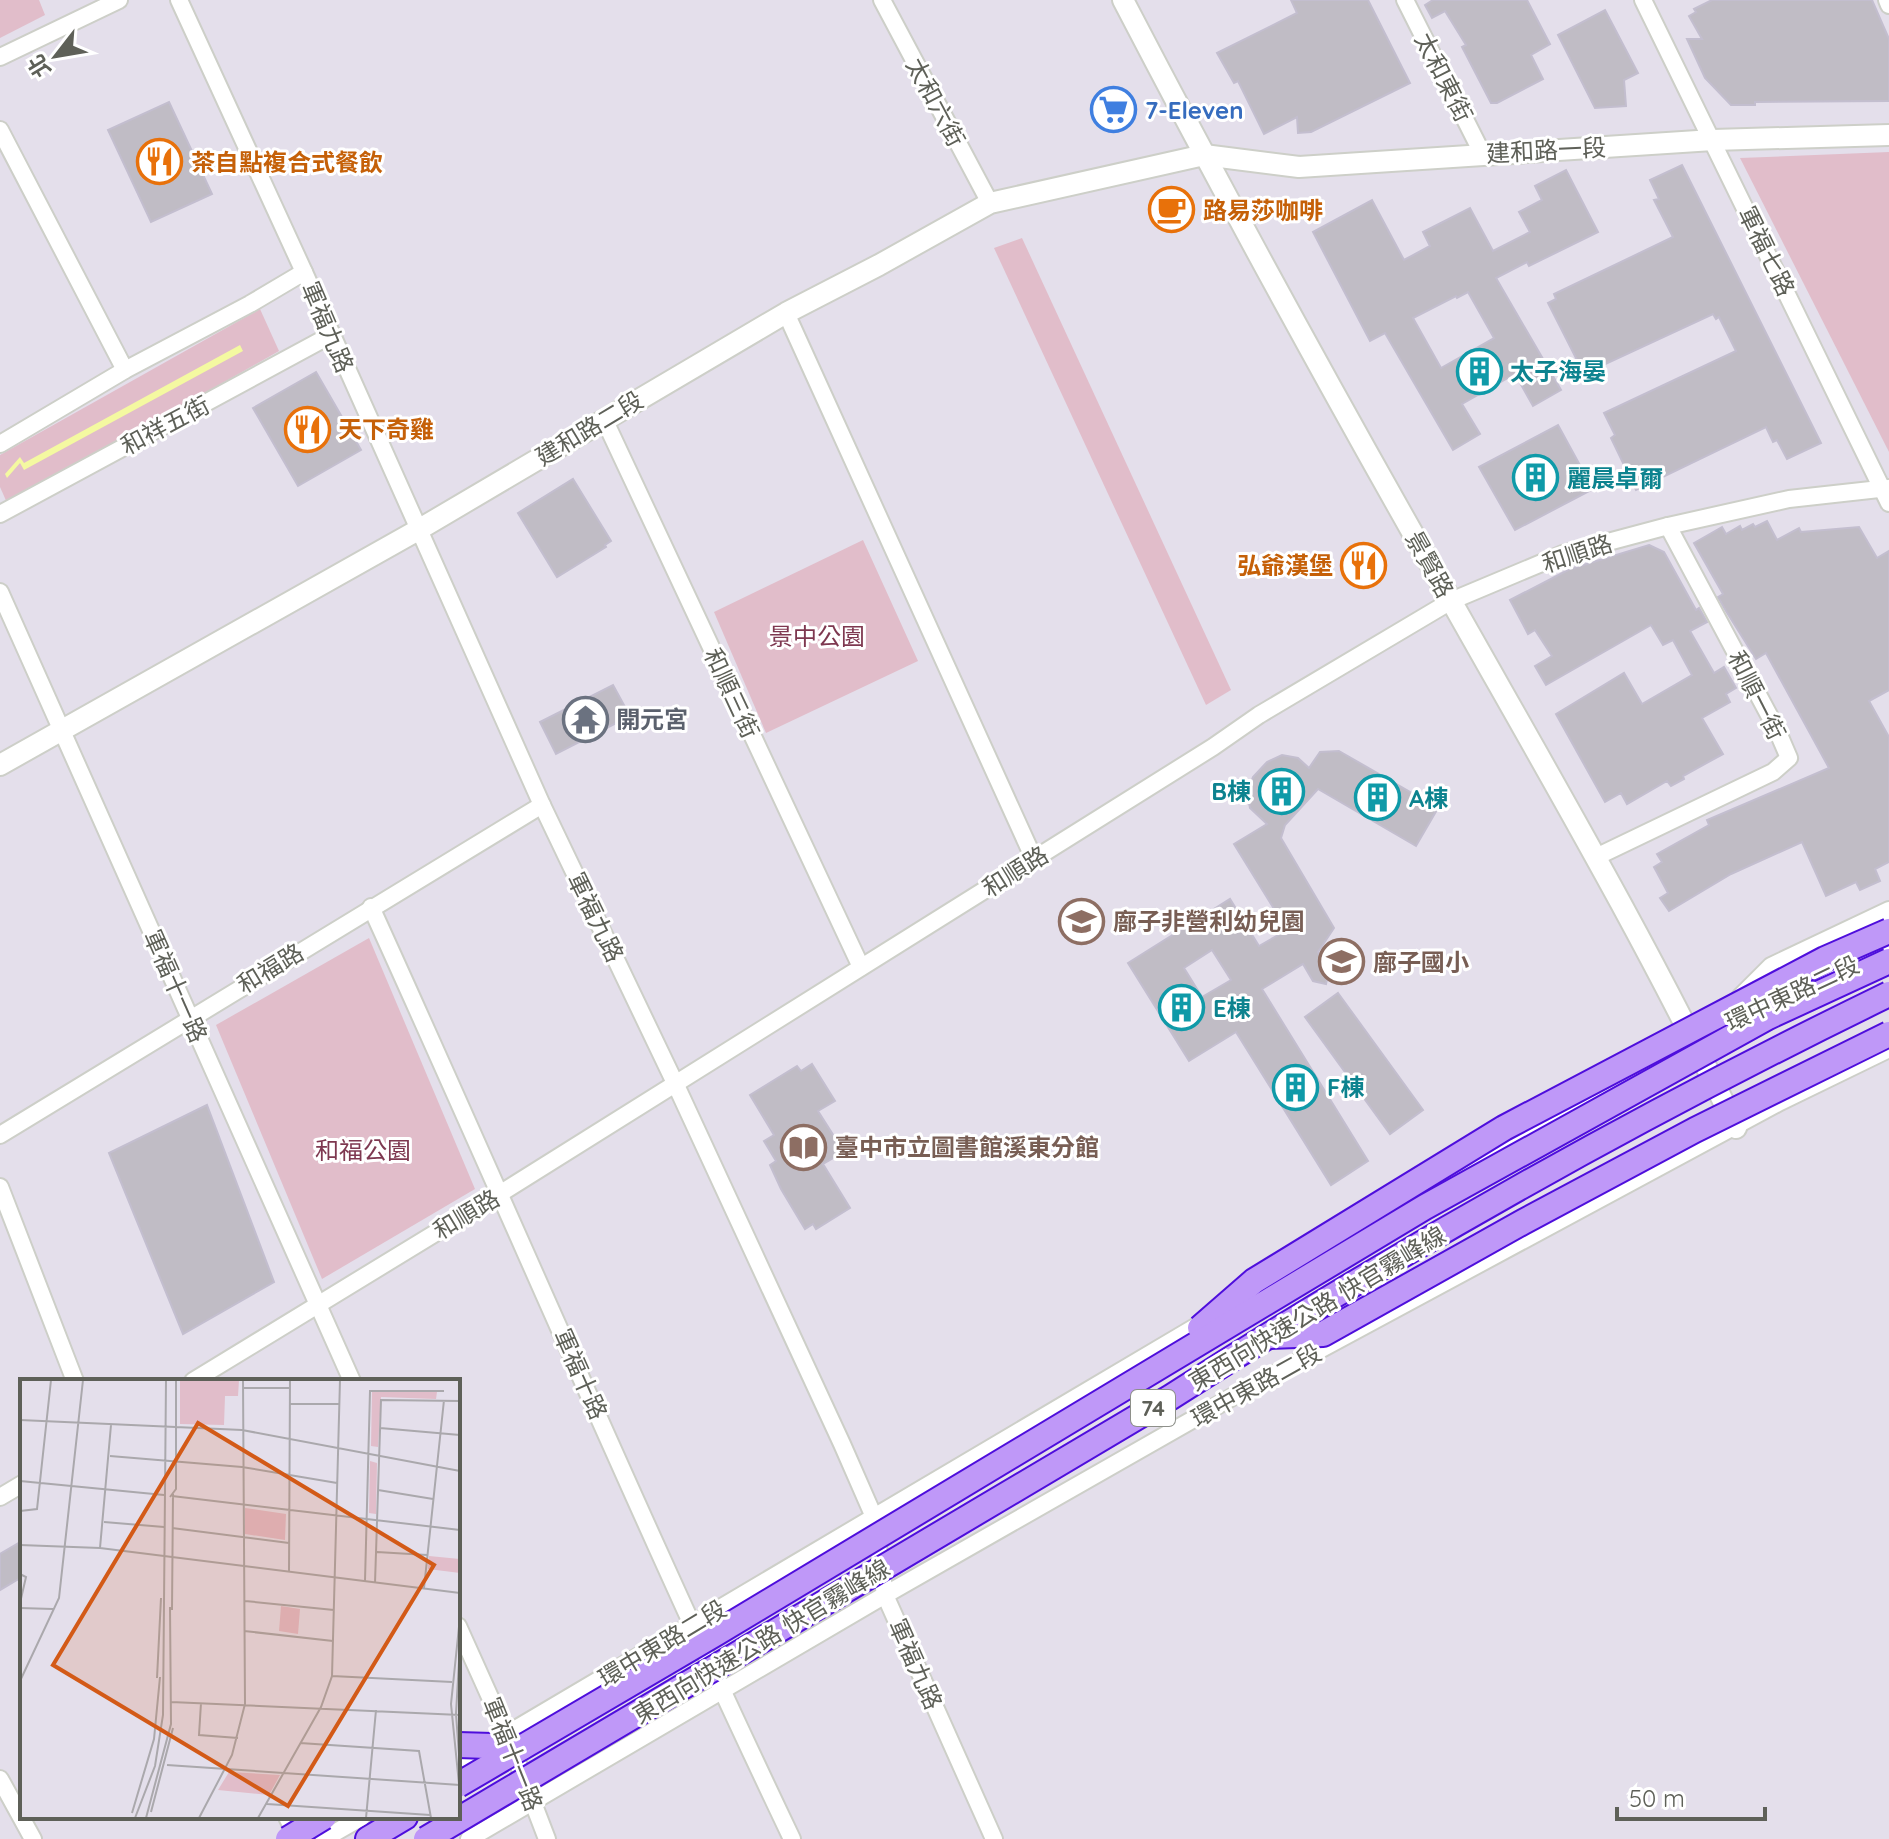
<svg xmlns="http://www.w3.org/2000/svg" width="1889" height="1839" font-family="Quicksand,'Noto Sans TC',sans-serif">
<rect width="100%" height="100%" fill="#e4dfeb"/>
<g fill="#e1bdca">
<polygon points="0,0 39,0 45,15 0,38"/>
<polygon points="1889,152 1889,452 1740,158"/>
<polygon points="1022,238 1231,690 1206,705 994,248"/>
<polygon points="260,309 279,351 8,505 0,487 0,455"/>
<polygon points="863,540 918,661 766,733 714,612"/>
<polygon points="369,938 475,1189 322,1279 216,1025"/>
</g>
<polygon fill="#f4f9a1" points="240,345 243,351 24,470 20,463 7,478 5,474 20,457 24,463"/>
<g fill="#c0bcc5" stroke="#c3becf" stroke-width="2" fill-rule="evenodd">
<polygon points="1291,0 1368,0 1410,83 1311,132 1298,133 1297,117 1264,134 1238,81 1234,83 1217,53 1297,13"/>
<polygon points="1433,0 1527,0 1550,44 1531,55 1543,79 1497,103 1491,103 1462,47 1466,45 1445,11 1432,18 1425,5"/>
<polygon points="1712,0 1872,0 1889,39 1889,101 1755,102 1755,105 1731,105 1705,78 1687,39 1702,39 1689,16 1696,12 1694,9"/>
<polygon points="1605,10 1638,73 1624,80 1626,106 1595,108 1558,35"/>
<polygon points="169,102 212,194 151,222 108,130"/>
<polygon points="1682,165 1821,443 1787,459 1777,440 1773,442 1766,427 1636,490 1611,438 1615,435 1604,413 1736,351 1719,317 1716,319 1713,314 1584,374 1548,303 1556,299 1554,294 1673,237 1654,200 1659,199 1650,180"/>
<path d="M1566 170 1598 232 1529 266 1527 262 1496 278 1561 390 1533 406 1515 374 1462 404 1480 434 1453 450 1385 333 1370 341 1313 232 1372 200 1404 260 1430 246 1423 232 1470 208 1493 251 1530 232 1519 212 1542 200 1535 186ZM1468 292 1494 338 1441 368 1413 318 1456 296 1457 298Z"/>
<polygon points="316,372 361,450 298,486 253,408"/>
<polygon points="1558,425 1593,489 1515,530 1479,467"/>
<polygon points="573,479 611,541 605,545 606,547 557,577 518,513"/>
<polygon points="1767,521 1777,540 1799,528 1801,532 1859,527 1877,558 1889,551 1889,690 1869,701 1889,737 1889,862 1875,869 1880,881 1860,890 1856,882 1826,896 1802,842 1731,874 1669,911 1660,898 1668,893 1654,867 1662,862 1657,854 1709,825 1707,820 1829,768 1766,653 1756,659 1726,611 1718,597 1723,594 1694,543 1722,527 1726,534 1740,526 1742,530 1753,524 1755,527"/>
<polygon points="1649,545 1664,552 1696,610 1699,608 1707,622 1690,631 1714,673 1724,667 1736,688 1726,694 1730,702 1702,718 1723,754 1683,776 1684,779 1671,786 1667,781 1627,804 1621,793 1605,802 1556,714 1624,673 1642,704 1692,675 1673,640 1663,645 1651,625 1546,685 1535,666 1552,656 1535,630 1528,634 1510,600 1570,569"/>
<polygon points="613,685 630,716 556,754 540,722"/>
<path d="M1339 751 1438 808 1416 846 1318 789 1285 825 1281 838 1334 928 1318 952 1329 971 1326 984 1313 981 1303 964 1262 989 1368 1161 1331 1185 1236 1032 1189 1061 1128 963 1230 899 1259 946 1287 930 1234 844 1267 824 1250 808 1247 793 1253 777 1267 762 1282 755 1298 758 1309 768 1320 752ZM1212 950 1231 980 1202 997 1184 968Z"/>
<polygon points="1338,993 1423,1110 1390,1134 1305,1017"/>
<polygon points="812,1064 835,1101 818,1111 844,1152 823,1164 850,1208 816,1229 813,1224 805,1229 781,1189 770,1165 776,1161 764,1141 774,1135 750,1095 797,1066 801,1071"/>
<polygon points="207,1105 274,1282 183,1334 109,1153"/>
<polygon points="22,1541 22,1577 0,1590 0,1554"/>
</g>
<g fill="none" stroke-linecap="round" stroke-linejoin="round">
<defs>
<g id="minor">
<polyline points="179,0 304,272 542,805 675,1083 842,1444 874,1517 885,1595 994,1839"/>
<polyline points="882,0 990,203"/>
<polyline points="1405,0 1482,153"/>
<polyline points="1643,0 1889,503"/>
<polyline points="1887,0 1889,5"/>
<polyline points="0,57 119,0"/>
<polyline points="0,130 125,370"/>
<polyline points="786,313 1034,859"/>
<polyline points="604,419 861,967"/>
<polyline points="0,444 125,370 250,304 304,272"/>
<polyline points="0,514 331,335"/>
<polyline points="0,592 352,1381"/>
<polyline points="1596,857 1773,772 1789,758 1777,730 1668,526"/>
<path d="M371 907C512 1217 645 1531 792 1839"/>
<polyline points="1815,982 1889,947"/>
<polyline points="1740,997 1771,966 1889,910"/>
<polyline points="1713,1030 1772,1003"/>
<polyline points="0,1135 542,805"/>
<polyline points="0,1187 75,1381"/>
<polyline points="1361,1229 1672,1053"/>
<polyline points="193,1381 501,1193 1213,747 1259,715 1451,601 1563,554 1668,526 1789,499 1889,488"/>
<polyline points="0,1497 22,1484"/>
<polyline points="458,1626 507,1735 547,1839"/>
<polyline points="458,1763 1207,1320"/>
<polyline points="0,1779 33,1839"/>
<polyline points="287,1817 298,1839"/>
<polyline points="324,1839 362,1817"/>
<polyline points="469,1839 885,1595 1234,1396 1780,1102 1889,1049"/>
</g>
<g id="tertiary">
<path d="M1123 0C1229 204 1340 406 1454 606 1551 778 1651 949 1736 1128"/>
<polyline points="0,765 418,530 786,313 879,265 990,203 1204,155 1299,167 1713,140 1889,135"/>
</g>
<polyline id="trunk" points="368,1839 405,1817"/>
</defs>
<use href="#minor" stroke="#cdcfc8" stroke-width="20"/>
<use href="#tertiary" stroke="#cdcfc8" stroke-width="24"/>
<use href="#trunk" stroke="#4e0edc" stroke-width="28"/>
<use href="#minor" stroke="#fff" stroke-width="16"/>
<use href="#tertiary" stroke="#fff" stroke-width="20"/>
<use href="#trunk" stroke="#bf98f8" stroke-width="24"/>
<defs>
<g id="trunk-bridge">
<polyline points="1200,1328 1254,1281 1504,1128 1825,959 1889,931"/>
<polyline points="1269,1336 1323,1334 1523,1222 1695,1130 1889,1034"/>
<polyline points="458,1745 522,1747"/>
<polyline points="458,1785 715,1634 1425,1207 1768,1017 1889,961"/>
<polyline points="288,1839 324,1817"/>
<path d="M426 1839 1171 1397C1402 1249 1642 1114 1889 994"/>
</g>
</defs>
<use href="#trunk-bridge" stroke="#4e0edc" stroke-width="28" stroke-linecap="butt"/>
<use href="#trunk-bridge" stroke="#bf98f8" stroke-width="24"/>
</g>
<defs>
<symbol id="supermarket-ring" viewBox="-11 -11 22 22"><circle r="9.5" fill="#fff" stroke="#3f7fe0" stroke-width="1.5"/><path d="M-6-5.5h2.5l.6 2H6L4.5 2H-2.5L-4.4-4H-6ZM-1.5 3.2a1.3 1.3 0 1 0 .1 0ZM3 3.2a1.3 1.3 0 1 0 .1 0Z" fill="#3f7fe0"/></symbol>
<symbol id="restaurant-ring" viewBox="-11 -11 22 22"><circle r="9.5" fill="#fff" stroke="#e8710a" stroke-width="1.5"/><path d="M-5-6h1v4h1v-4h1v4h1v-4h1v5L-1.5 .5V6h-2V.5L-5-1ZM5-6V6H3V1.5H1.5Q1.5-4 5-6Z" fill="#e8710a"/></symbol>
<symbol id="cafe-ring" viewBox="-11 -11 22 22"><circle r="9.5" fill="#fff" stroke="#e8710a" stroke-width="1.5"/><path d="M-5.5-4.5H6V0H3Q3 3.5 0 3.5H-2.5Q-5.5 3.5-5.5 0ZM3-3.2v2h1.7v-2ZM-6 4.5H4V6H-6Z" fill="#e8710a"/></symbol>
<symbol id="building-ring" viewBox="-11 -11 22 22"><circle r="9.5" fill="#fff" stroke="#0f9aa8" stroke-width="1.5"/><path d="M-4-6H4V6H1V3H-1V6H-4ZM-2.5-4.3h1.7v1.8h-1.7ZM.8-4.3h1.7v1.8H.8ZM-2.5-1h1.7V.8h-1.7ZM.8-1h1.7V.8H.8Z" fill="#0f9aa8"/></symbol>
<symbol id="temple-ring" viewBox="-11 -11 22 22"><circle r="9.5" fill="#fff" stroke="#6b7280" stroke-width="1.5"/><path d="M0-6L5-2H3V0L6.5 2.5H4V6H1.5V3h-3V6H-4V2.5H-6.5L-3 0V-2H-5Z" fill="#6b7280"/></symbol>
<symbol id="school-ring" viewBox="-11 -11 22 22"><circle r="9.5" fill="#fff" stroke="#8d6e63" stroke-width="1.5"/><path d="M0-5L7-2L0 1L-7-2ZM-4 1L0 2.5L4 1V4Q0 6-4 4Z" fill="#8d6e63"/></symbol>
<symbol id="library-ring" viewBox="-11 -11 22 22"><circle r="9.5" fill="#fff" stroke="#8d6e63" stroke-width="1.5"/><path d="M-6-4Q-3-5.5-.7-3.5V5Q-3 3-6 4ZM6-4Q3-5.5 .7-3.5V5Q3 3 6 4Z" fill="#8d6e63"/></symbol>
</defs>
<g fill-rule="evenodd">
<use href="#supermarket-ring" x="1088" y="84" width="51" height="51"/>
<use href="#restaurant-ring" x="134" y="136" width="51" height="51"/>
<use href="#cafe-ring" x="1146" y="184" width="51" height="51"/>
<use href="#building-ring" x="1454" y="346" width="51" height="51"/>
<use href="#restaurant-ring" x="282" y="404" width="51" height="51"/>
<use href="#building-ring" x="1510" y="452" width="51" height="51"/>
<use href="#restaurant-ring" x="1338" y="540" width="51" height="51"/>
<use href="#temple-ring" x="560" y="694" width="51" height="51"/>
<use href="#building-ring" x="1256" y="766" width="51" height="51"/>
<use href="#building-ring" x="1352" y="772" width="51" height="51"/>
<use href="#school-ring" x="1056" y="896" width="51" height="51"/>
<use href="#school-ring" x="1316" y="936" width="51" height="51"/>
<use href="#building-ring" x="1156" y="982" width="51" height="51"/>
<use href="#building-ring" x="1270" y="1062" width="51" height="51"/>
<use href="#library-ring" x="778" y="1122" width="51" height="51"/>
</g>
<g text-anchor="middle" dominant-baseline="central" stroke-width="6" stroke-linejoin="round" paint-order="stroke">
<rect fill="#fff" stroke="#8e908a" stroke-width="2" x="1131" y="1390" width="44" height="36" rx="6"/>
<g font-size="22" font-weight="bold" fill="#5e6058">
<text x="1153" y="1408">74</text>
</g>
<g font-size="24" fill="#5e6058" stroke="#fff">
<text transform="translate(1444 77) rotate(63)">太和東街</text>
<text transform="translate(936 102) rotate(62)">太和六街</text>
<text transform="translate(1546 150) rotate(-3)">建和路一段</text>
<text transform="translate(1767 251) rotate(64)">軍福七路</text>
<text transform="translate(328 327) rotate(67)">軍福九路</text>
<text transform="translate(165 425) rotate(-28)">和祥五街</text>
<text transform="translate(589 428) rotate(-31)">建和路二段</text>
<text transform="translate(1577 553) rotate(-18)">和順路</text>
<text transform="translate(1430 564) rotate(61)">景賢路</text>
<text transform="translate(732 693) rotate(65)">和順三街</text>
<text transform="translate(1757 695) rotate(63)">和順一街</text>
<text transform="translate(1015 871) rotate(-32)">和順路</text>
<text transform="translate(596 917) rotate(64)">軍福九路</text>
<text transform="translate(270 968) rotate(-31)">和福路</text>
<text transform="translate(176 986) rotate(66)">軍福十一路</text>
<text transform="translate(1792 993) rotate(-25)">環中東路二段</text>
<text transform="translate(466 1214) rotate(-31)">和順路</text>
<text transform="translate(1317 1308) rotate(-31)">東西向快速公路 快官霧峰線</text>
<text transform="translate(581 1374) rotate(66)">軍福十路</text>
<text transform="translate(1256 1385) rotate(-29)">環中東路二段</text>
<text transform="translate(761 1641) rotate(-31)">東西向快速公路 快官霧峰線</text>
<text transform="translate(662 1643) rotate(-31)">環中東路二段</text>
<text transform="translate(916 1664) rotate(66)">軍福九路</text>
<text transform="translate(513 1754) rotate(68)">軍福十一路</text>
</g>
<g font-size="24" font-weight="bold" fill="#366cbe" stroke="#fff" text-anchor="start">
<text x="1145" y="110">7-Eleven</text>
</g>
<g font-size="24" font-weight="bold" fill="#c56008" stroke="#fff" text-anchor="start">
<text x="191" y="162">茶自點複合式餐飲</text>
<text x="1203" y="210">路易莎咖啡</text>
<text x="338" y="429">天下奇雞</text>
<text x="1333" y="565" text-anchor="end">弘爺漢堡</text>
</g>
<g font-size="24" font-weight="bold" fill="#0d838f" stroke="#fff" text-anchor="start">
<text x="1510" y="371">太子海晏</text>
<text x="1567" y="478">麗晨卓爾</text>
<text x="1251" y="791" text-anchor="end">B棟</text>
<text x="1409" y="798">A棟</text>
<text x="1213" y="1008">E棟</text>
<text x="1327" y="1087">F棟</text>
</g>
<g font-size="24" fill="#7e3850" stroke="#fff">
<text x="817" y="636">景中公園</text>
<text x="363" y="1150">和福公園</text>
</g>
<g font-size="24" font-weight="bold" fill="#5b616d" stroke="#fff" text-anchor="start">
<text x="616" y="719">開元宮</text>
</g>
<g font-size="24" font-weight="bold" fill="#785e54" stroke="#fff" text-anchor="start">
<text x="1113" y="921">廍子非營利幼兒園</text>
<text x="1373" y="962">廍子國小</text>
<text x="835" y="1147">臺中市立圖書館溪東分館</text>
</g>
</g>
<g transform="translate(20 1379)">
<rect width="440" height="440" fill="#e4dfeb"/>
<path d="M160 1H219L218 17H205L204 46 160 45ZM352 13H417L416 20 361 18 358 68 351 67ZM350 82 357 84 356 135 349 134ZM225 129 266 135 265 161 225 155ZM409 177 440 180V194L408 190ZM261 227 280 230 278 255 259 252ZM209 393 260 396 249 416 198 411Z" fill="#e1bdca"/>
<path fill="none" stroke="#aaa8ac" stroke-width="2" d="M224 9H270M270 25H319M0 41 222 51 440 92M360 49 440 56M90 77 222 88 317 104M0 102 144 116M358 111 413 120M152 117 440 151M150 118 156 110V1M0 132 17 130 31 1M84 143 144 148M152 149 269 164M0 166 80 169 440 214M80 169 91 46M357 173 407 176M269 193 270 1M0 195 6 198 0 224M345 202 350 12H424M355 204 361 21 440 22M404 209 424 21M225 222 314 231M0 229 33 230M152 231 153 115M440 238 431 325 440 415M224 252 313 262M440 265 436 335 440 389M312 297 432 303M137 299 141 219M0 302 39 219 63 1M151 323 440 336M181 324 179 356 218 359M280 364 399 372 411 439M147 386 440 406M247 425 410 436M131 433 153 349M112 434 134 360 140 298M115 439 135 387 143 336 146 1M126 439 151 345 150 228M179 439 212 376 225 325 223 1M238 439 301 328 312 297 320 1M346 439 356 331"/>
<path fill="#d35a17" fill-opacity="0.15" stroke="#d35a17" stroke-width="4" d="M178 44 414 186 268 427 33 286Z"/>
<rect width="440" height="440" fill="none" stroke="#5e6058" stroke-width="4"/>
</g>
<g transform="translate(56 56) rotate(239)" stroke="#ffffff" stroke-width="6" paint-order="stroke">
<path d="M0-6L14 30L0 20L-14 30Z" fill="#5e6058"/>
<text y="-12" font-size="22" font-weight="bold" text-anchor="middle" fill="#5e6058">北</text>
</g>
<path d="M1617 1807v12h148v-12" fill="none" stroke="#5e6058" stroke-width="4"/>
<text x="1629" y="1807" font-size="24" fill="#5e6058" stroke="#ffffff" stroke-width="6" paint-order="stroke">50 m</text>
</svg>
